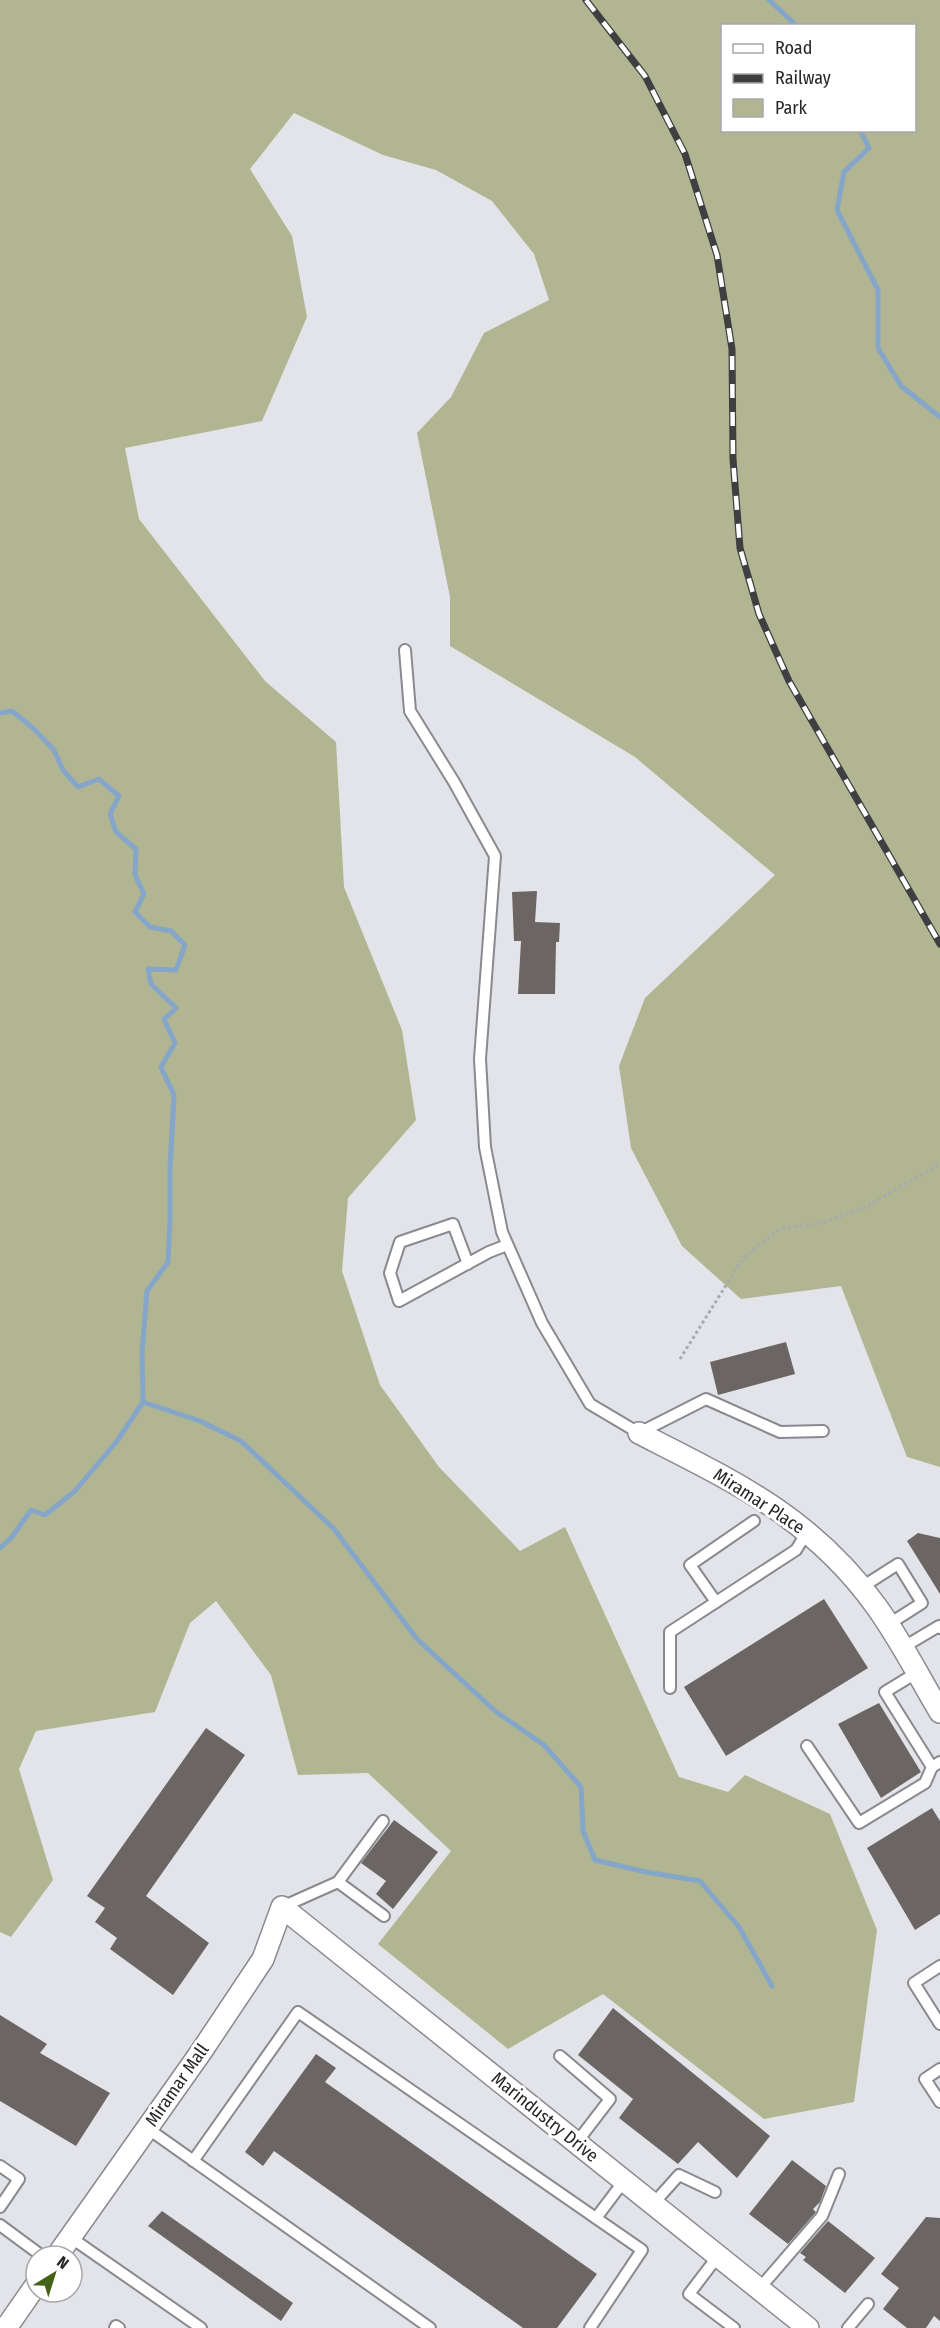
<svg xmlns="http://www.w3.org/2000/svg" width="940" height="2328" font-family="'Fira Sans Condensed',sans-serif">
<rect width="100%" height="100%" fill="#e3e4e9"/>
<path fill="#b1b592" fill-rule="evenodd" d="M0 0H940V1467L907 1457 841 1286 741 1299 682 1246 631 1148 619 1066 645 998 775 875 635 757 450 646V597L417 433 451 397 484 333 549 300 534 254 492 201 436 170 383 155 294 113 250 169 292 236 307 317 262 421 125 448 139 519 265 681 336 742 344 887 402 1030 416 1120 348 1198 342 1271 380 1385 439 1467 520 1551 565 1527 679 1777 728 1792 745 1775 830 1814 877 1930 854 2102 764 2119 603 1994 508 2049 378 1944 451 1851 368 1773 298 1775 271 1675 216 1601 190 1623 155 1712 36 1731 19 1769 53 1880 11 1937 0 1932ZM722 26H914V130H722Z"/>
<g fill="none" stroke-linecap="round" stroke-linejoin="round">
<g stroke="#85a6c8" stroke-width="5">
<polyline points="769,0 797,26"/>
<polyline points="860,130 869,148 844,172 837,210 878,290 878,348 901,386 940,417"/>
<polyline points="0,713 12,711 33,728 54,750 63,770 78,787 99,779 119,796 110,814 116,832 136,849 135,875 144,894 135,912 150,927 171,931 185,945 176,970 148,969 151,984 176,1008 164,1019 175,1043 161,1067 174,1095 170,1169 170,1221 168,1262 147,1291 142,1352 143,1402 117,1441 75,1491 45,1515 31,1510 12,1537 0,1548"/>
<polyline points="143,1402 200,1421 241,1441 334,1529 417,1639 495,1711 544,1745 581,1787 583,1831 595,1860 646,1872 700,1881 739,1927 772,1986"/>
</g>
</g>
<g fill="#6b6563">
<polygon points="537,891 535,922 560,923 559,942 556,942 555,994 518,994 521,941 514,941 512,892"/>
<polygon points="786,1342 795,1374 718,1395 710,1362"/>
<polygon points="918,1533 940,1538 940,1594 907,1541"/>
<polygon points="824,1599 868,1668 726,1756 684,1687"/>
<polygon points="879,1703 921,1772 881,1798 838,1724"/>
<polygon points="206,1728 245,1755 146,1896 209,1943 173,1995 110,1949 117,1938 95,1922 105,1908 87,1896"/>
<polygon points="932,1808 940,1821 940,1914 915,1930 867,1848"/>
<polygon points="394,1820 438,1852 393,1909 376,1894 386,1881 361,1863"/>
<polygon points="613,2008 770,2136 737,2178 698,2142 678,2164 619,2118 633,2099 578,2055"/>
<polygon points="0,2015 47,2044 40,2053 110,2093 76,2146 0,2101"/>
<polygon points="316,2054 336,2068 325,2082 597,2274 557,2328 523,2328 274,2151 263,2166 245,2152"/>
<polygon points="792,2160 826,2186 820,2202 813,2209 816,2212 788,2244 749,2214"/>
<polygon points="162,2211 293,2303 281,2321 148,2226"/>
<polygon points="926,2217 940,2218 940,2321 934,2316 926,2328 907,2328 883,2309 899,2288 881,2274"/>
<polygon points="828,2221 875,2258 845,2293 803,2260 806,2257 800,2253"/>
</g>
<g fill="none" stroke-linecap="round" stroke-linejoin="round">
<defs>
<g id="lane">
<polyline points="405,650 410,711 454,782 495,856 480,1059 485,1147 502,1232 542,1323 590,1404 639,1433 706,1399 780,1432 823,1431"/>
<polyline points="468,1264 453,1224 400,1242 390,1273 399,1301 489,1252 507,1245"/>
<polyline points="862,1587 898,1564 922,1603 889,1624"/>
<polyline points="716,1602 690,1565 754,1521"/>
<polyline points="902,1648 939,1626 940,1628"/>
<polyline points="916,1673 885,1692 932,1767 940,1762"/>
<polyline points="670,1688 670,1632 796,1550 807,1532"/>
<polyline points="807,1746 859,1823 925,1783 932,1767"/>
<polyline points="338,1882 383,1821"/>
<polyline points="282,1907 338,1882 384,1916"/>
<polyline points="940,1966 914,1983 940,2024"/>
<polyline points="560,2056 610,2099 577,2142"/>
<polyline points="940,2069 925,2079 940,2102"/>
<polyline points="147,2128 430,2328"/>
<polyline points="193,2161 298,2012 642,2250 590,2328"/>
<polyline points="0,2166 19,2179 0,2207"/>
<polyline points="653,2204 679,2175 715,2192"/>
<polyline points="596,2218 624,2181"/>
<polyline points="0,2225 42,2256"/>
<polyline points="70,2237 201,2328"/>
<polyline points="718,2256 689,2294 734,2328"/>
<polyline points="759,2289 822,2216 839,2174"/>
<polyline points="115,2328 116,2326 119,2328"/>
<polyline points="848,2328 868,2304"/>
</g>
<g id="street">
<path d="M639 1433C733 1481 812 1517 876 1606 900 1639 919 1677 940 1712"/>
<polyline points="57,2256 201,2052 263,1959 282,1907 808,2328"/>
<polyline points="6,2328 36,2285"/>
</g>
</defs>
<use href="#lane" stroke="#898a8f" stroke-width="14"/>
<use href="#street" stroke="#898a8f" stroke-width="24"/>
<polyline stroke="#a9aaae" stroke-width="3" stroke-dasharray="3 3" stroke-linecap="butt" points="680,1359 743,1258 779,1229 823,1223 865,1207 940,1164"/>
<use href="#lane" stroke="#fff" stroke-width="10"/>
<use href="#street" stroke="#fff" stroke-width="21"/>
<defs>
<polyline id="rail" points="586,0 645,76 685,154 717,255 732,349 733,459 740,548 759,614 789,681 940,944"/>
</defs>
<use href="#rail" stroke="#3f3f41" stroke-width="7"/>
<use href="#rail" stroke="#fff" stroke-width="4.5" stroke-dasharray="14" stroke-linecap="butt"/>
</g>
<g text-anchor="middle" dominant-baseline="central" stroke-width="6" stroke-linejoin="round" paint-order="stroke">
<g font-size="18" fill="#262628" stroke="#fff">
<text transform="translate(759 1501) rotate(33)">Miramar Place</text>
<text transform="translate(177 2085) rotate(-55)">Miramar Mall</text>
<text transform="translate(545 2117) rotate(39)">Marindustry Drive</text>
</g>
</g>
<rect x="721" y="24" width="195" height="108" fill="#ffffff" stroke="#a8a8a9" stroke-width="1.5"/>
<rect x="733" y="44" width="30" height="9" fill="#ffffff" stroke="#a8a8a9" stroke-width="1.5"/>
<text x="775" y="54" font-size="18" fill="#262628">Road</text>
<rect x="733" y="74" width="30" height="9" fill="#3f3f41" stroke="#a8a8a9" stroke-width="1.5"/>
<text x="775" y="84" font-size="18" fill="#262628">Railway</text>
<rect x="733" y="99" width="30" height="18" fill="#b1b592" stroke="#a8a8a9" stroke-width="1.5"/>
<text x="775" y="114" font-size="18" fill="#262628">Park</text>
<g transform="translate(54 2274) rotate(38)"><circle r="28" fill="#ffffff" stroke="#a8a8a9" stroke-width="1.5"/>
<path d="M0-4.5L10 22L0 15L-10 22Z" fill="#456316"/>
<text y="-9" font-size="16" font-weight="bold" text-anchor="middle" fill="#262628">N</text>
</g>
</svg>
